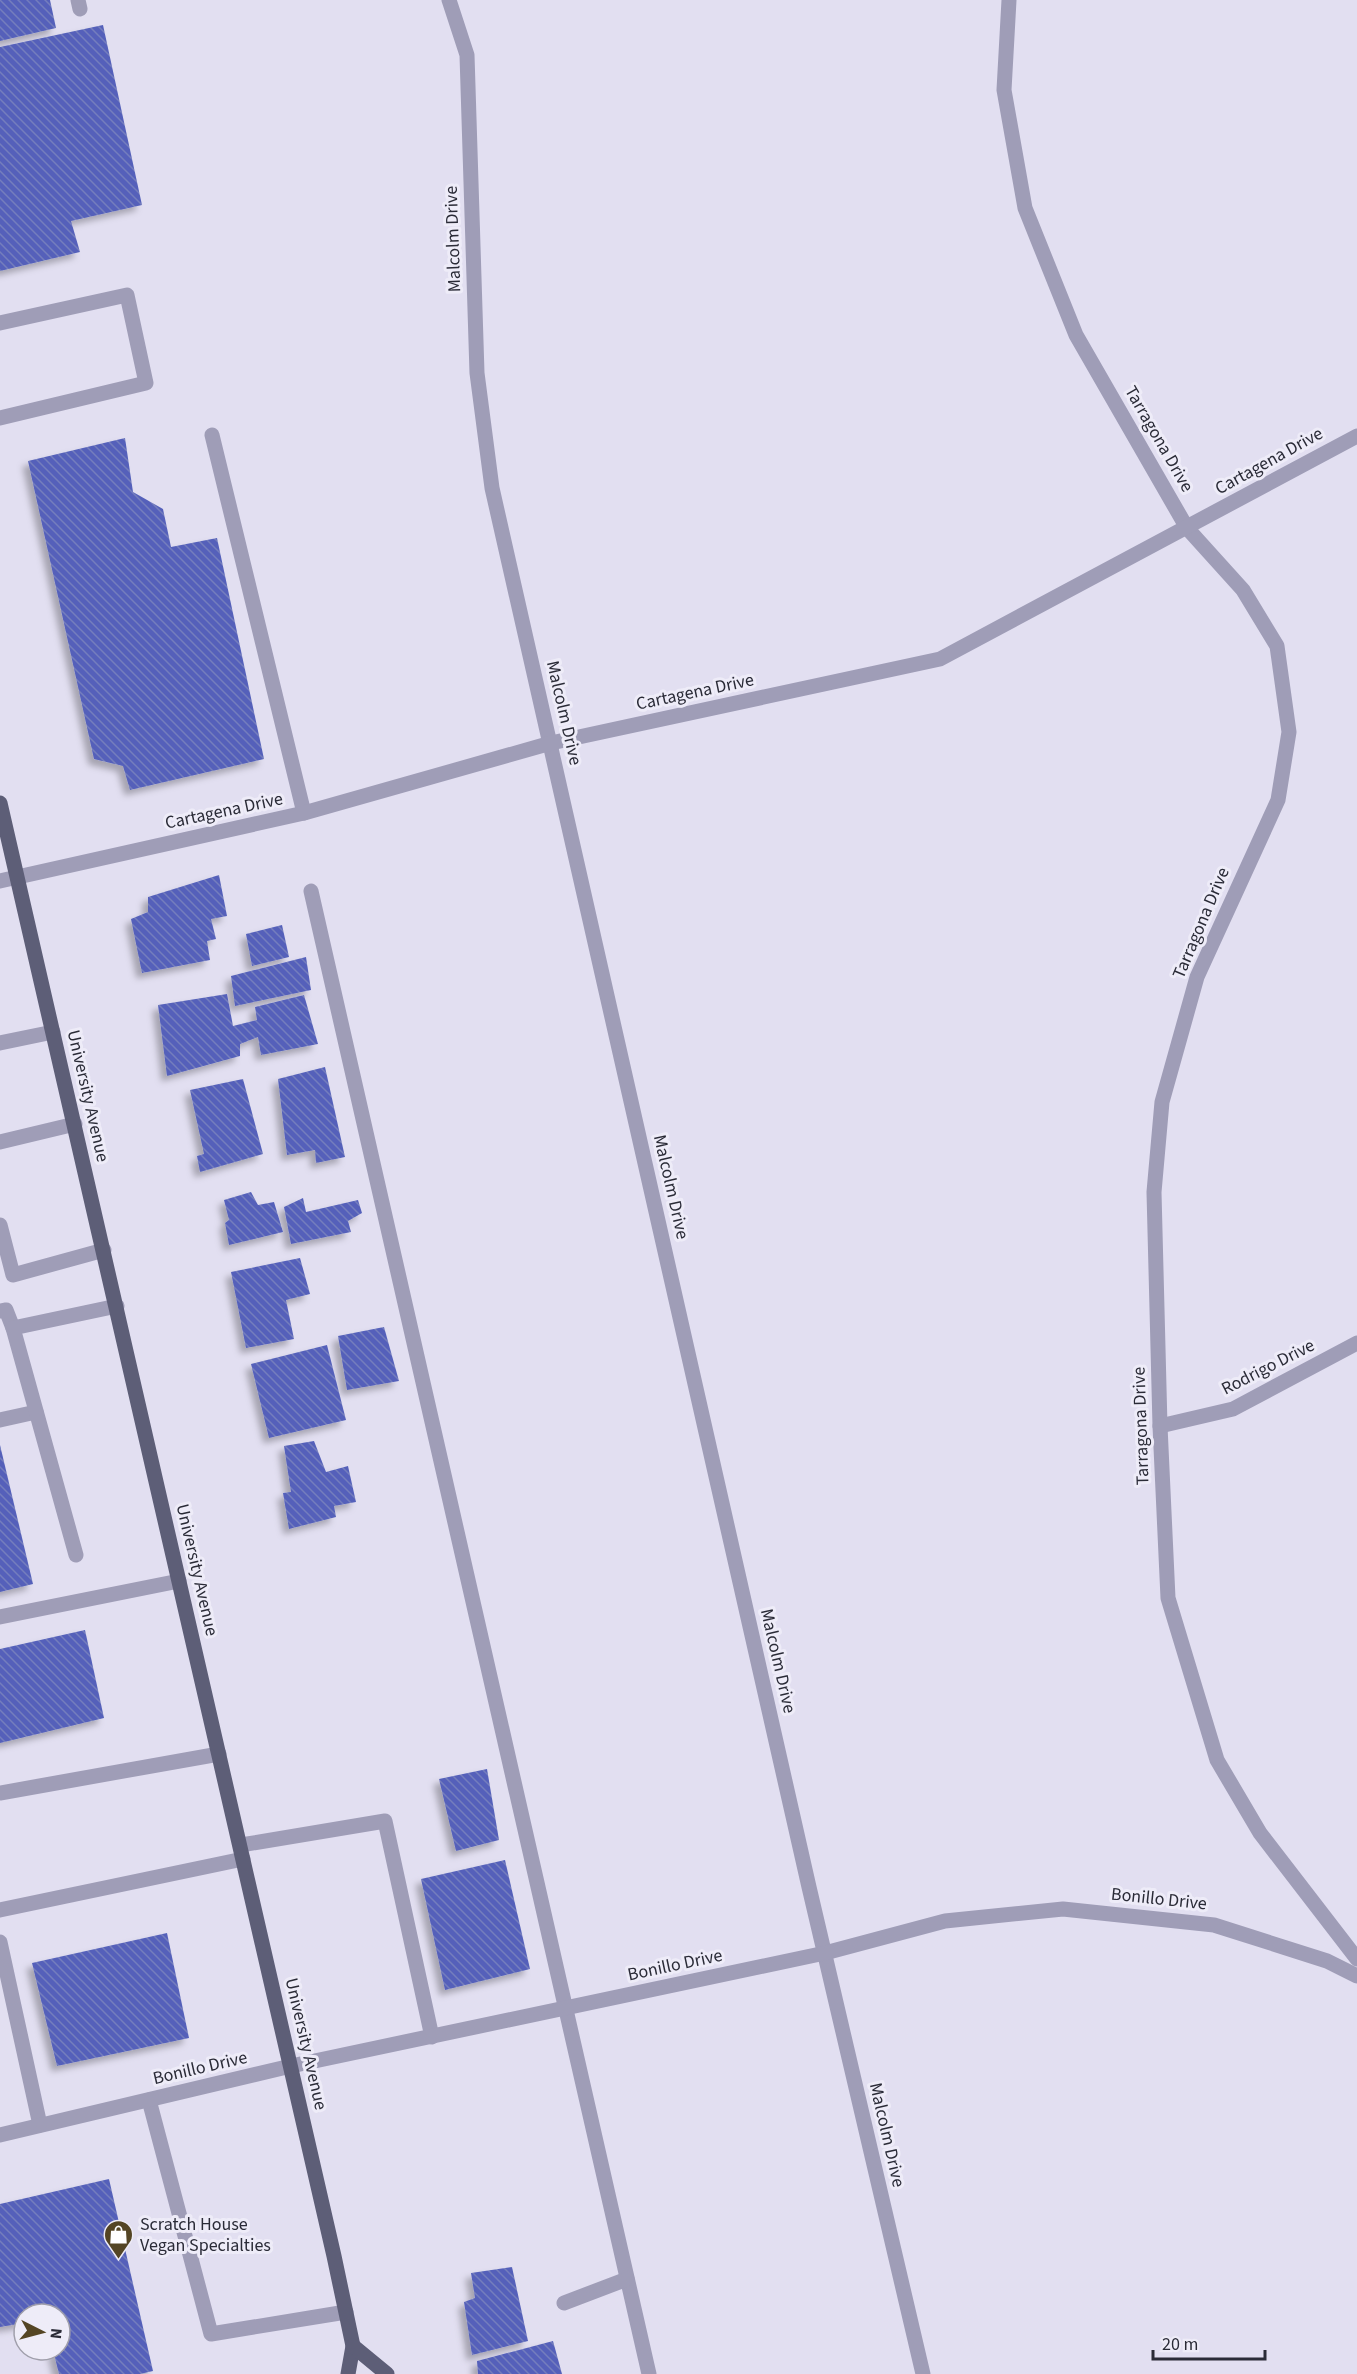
<svg xmlns="http://www.w3.org/2000/svg" width="1357" height="2374" font-family="'Source Sans 3',sans-serif">
<defs>
<pattern id="building-back-hatch" width="6" height="6" patternUnits="userSpaceOnUse" patternTransform="scale(1.5)"><rect width="6" height="6" fill="#5461ba"/><path d="M-1 5l2 2M0 0l6 6M5-1l2 2" fill="none" stroke="#747dbd"/></pattern>
<filter id="shadow"><feDropShadow dx="-5.5" dy="5.5" stdDeviation="3" flood-color="#0004"/></filter>
</defs>
<rect width="100%" height="100%" fill="#e2dff1"/>
<g fill="url(#building-back-hatch)" filter="url(#shadow)">
<polygon points="0,0 50,0 56,28 0,41"/>
<polygon points="103,25 142,205 71,221 80,252 0,271 0,47"/>
<polygon points="125,438 133,492 163,509 171,547 217,538 264,759 130,790 123,766 94,759 28,461"/>
<polygon points="219,875 227,916 211,919 216,939 207,941 210,960 142,973 131,919 148,912 148,897"/>
<polygon points="282,925 289,957 252,966 246,934"/>
<polygon points="306,957 311,990 235,1006 231,976"/>
<polygon points="227,994 233,1026 257,1020 255,1007 304,995 318,1044 261,1055 258,1037 240,1044 240,1056 167,1076 158,1005"/>
<polygon points="325,1067 345,1157 316,1163 315,1150 287,1155 278,1079"/>
<polygon points="243,1079 263,1154 200,1172 197,1156 204,1154 190,1090"/>
<polygon points="251,1192 258,1205 274,1202 283,1232 229,1245 225,1223 229,1220 224,1200"/>
<polygon points="303,1198 306,1212 358,1200 362,1213 348,1221 351,1232 291,1244 284,1207"/>
<polygon points="300,1258 310,1294 286,1300 294,1339 246,1348 231,1272"/>
<polygon points="384,1327 399,1381 347,1390 338,1336"/>
<polygon points="327,1345 346,1420 269,1438 251,1364"/>
<polygon points="314,1441 326,1472 348,1466 356,1502 334,1506 336,1517 289,1529 283,1493 291,1492 284,1446"/>
<polygon points="0,1445 33,1584 0,1592"/>
<polygon points="85,1630 104,1718 0,1743 0,1649"/>
<polygon points="487,1769 499,1840 456,1851 439,1779"/>
<polygon points="505,1860 530,1969 445,1990 421,1879"/>
<polygon points="167,1933 189,2038 57,2066 32,1963"/>
<polygon points="109,2179 153,2371 140,2374 59,2374 53,2350 60,2350 60,2314 24,2314 24,2323 0,2327 0,2204"/>
<polygon points="512,2267 528,2341 472,2355 464,2302 475,2298 471,2273"/>
<polygon points="553,2341 562,2374 478,2374 477,2361"/>
</g>
<g fill="none" stroke-linecap="round" stroke-linejoin="round">
<g stroke="#9f9db7" stroke-width="15">
<polyline points="78,0 80,9"/>
<polyline points="0,323 127,295 146,383 0,418"/>
<polyline points="212,435 304,813"/>
<polyline points="311,891 649,2374"/>
<polyline points="0,1043 53,1032"/>
<polyline points="0,1142 75,1124"/>
<polyline points="0,1225 13,1275 104,1250"/>
<polyline points="0,1311 6,1310 13,1328"/>
<polyline points="0,1420 36,1412"/>
<polyline points="76,1555 13,1328 117,1306"/>
<polyline points="0,1617 179,1581"/>
<polyline points="0,1793 219,1754"/>
<polyline points="241,1845 385,1821 432,2037"/>
<polyline points="0,1910 243,1859"/>
<polyline points="0,1942 40,2125"/>
<polyline points="149,2100 211,2334 346,2312"/>
<polyline points="564,2303 627,2279"/>
</g>
<g stroke="#9f9db7" stroke-width="15">
<polyline points="449,0 467,55 477,373 492,488 809,1887 923,2374"/>
<polyline points="1009,0 1004,90 1025,208 1076,335 1187,528 1243,590 1277,646 1289,732 1278,800 1197,977 1162,1102 1154,1192 1160,1426 1168,1598 1217,1760 1260,1833 1357,1959"/>
<polyline points="0,881 304,813 551,743 940,659 1357,436"/>
<polyline points="1160,1426 1233,1409 1357,1343"/>
<polyline points="0,2135 291,2066 825,1953 945,1921 1063,1909 1214,1925 1327,1961 1357,1976"/>
</g>
<g stroke="#5d5e77" stroke-width="15">
<polyline points="0,803 334,2256 353,2346 348,2374"/>
<polyline points="353,2346 387,2374"/>
</g>
</g>
<defs>
<symbol id="shop-pin" viewBox="-11 -11 22 30"><path d="M0 17L-7.5 6A9.5 9.5 0 1 1 7.5 6Z" fill="#544524" stroke="#eeecf8"/><path d="M-5-2.5h2.3a2.7 3.5 0 0 1 5.4 0H5L5.5 6h-11ZM-1.5-2.5h3a1.5 2.3 0 0 0-3 0Z" fill="#fff"/></symbol>
</defs>
<g fill-rule="evenodd">
<use href="#shop-pin" x="102" y="2218" width="33" height="45"/>
</g>
<g text-anchor="middle" dominant-baseline="central" stroke-width="6" stroke-linejoin="round" paint-order="stroke">
<g font-size="18" fill="#2a2b37" stroke="#eeecf8">
<text transform="translate(453 239) rotate(-92)">Malcolm Drive</text>
<text transform="translate(1159 439) rotate(60)">Tarragona Drive</text>
<text transform="translate(1269 461) rotate(-29)">Cartagena Drive</text>
<text transform="translate(695 692) rotate(-12)">Cartagena Drive</text>
<text transform="translate(564 713) rotate(77)">Malcolm Drive</text>
<text transform="translate(224 811) rotate(-12)">Cartagena Drive</text>
<text transform="translate(1201 923) rotate(-67)">Tarragona Drive</text>
<text transform="translate(88 1096) rotate(77)">University Avenue</text>
<text transform="translate(671 1187) rotate(77)">Malcolm Drive</text>
<text transform="translate(1268 1367) rotate(-27)">Rodrigo Drive</text>
<text transform="translate(1141 1426) rotate(-92)">Tarragona Drive</text>
<text transform="translate(197 1570) rotate(77)">University Avenue</text>
<text transform="translate(778 1661) rotate(77)">Malcolm Drive</text>
<text transform="translate(1159 1899) rotate(6)">Bonillo Drive</text>
<text transform="translate(675 1965) rotate(-12)">Bonillo Drive</text>
<text transform="translate(306 2044) rotate(77)">University Avenue</text>
<text transform="translate(200 2068) rotate(-13)">Bonillo Drive</text>
<text transform="translate(887 2135) rotate(77)">Malcolm Drive</text>
</g>
<g font-size="18" fill="#2a2b37" stroke="#eeecf8" text-anchor="start">
<text x="140" y="2224">Scratch House<tspan x="140" dy="21">Vegan Specialties</tspan></text>
</g>
</g>
<g transform="translate(42 2332) rotate(96)"><circle r="28" fill="#eeecf8" stroke="#a09fab" stroke-width="1.5"/>
<path d="M0-4.5L10 22L0 15L-10 22Z" fill="#544524"/>
<text y="-9" font-size="16" font-weight="bold" text-anchor="middle" fill="#2a2b37">N</text>
</g>
<path d="M1153 2350v9h112v-9" fill="none" stroke="#2a2b37" stroke-width="3"/>
<text x="1162" y="2350" font-size="18" fill="#2a2b37" stroke="#eeecf8" stroke-width="4.5" paint-order="stroke">20 m</text>
</svg>
